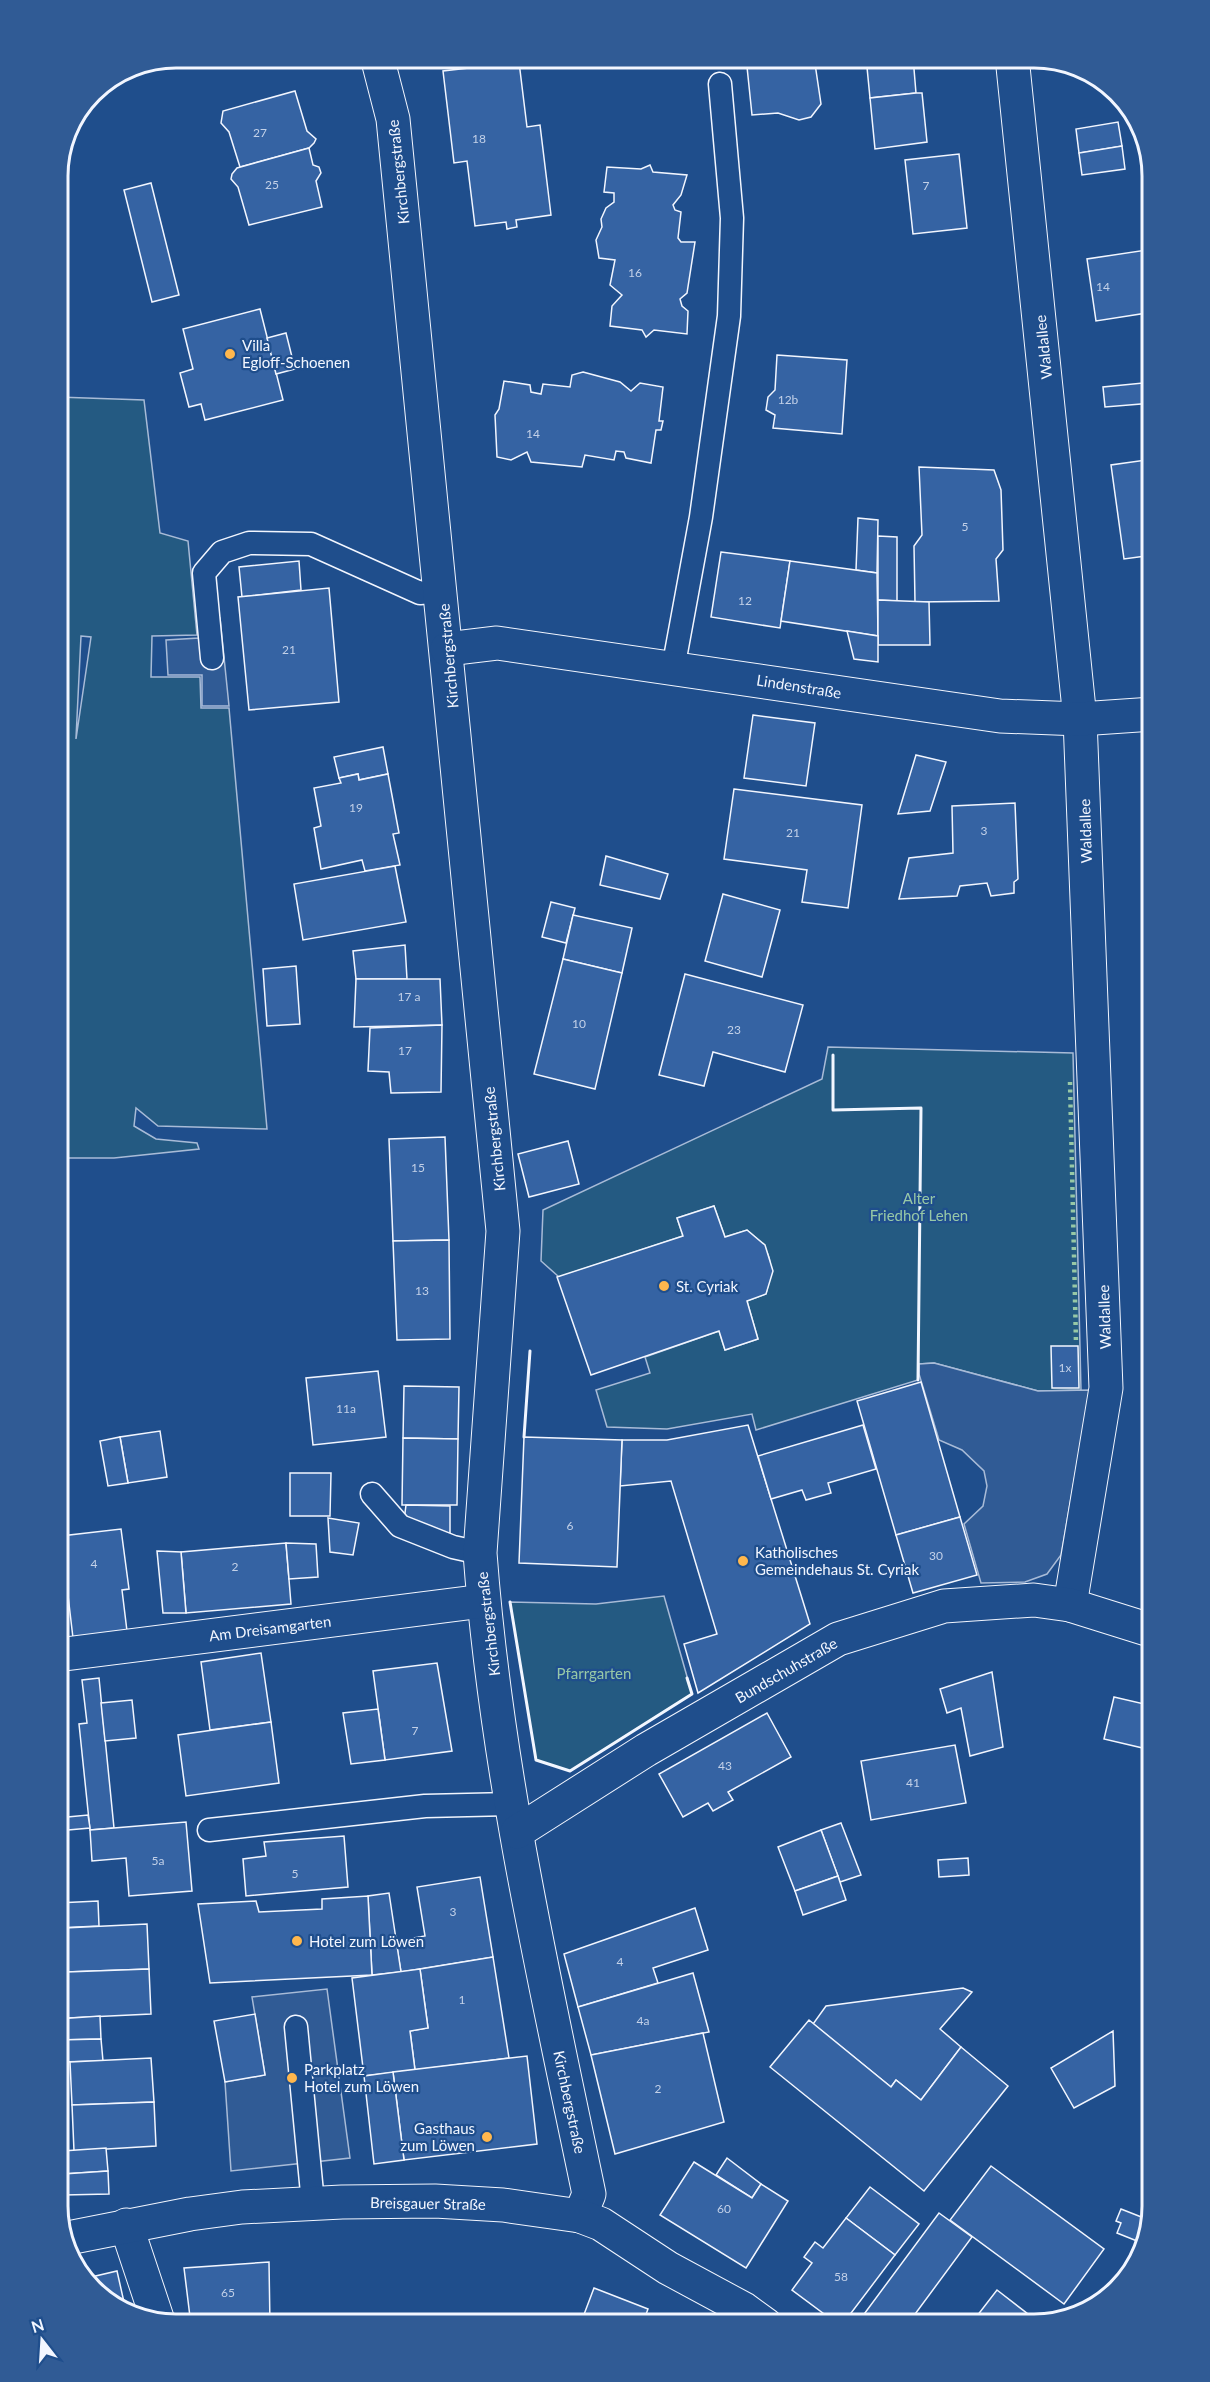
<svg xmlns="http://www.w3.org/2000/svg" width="1210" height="2382" font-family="Lato,sans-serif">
<rect width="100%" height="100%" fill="#1f4e8c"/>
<g fill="#245a82" stroke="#a8bbd7" stroke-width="1.5" fill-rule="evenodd">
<path d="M57 397 144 400 160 533 188 541 197 635 152 636 151 677H200L201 708H229L267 1129 158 1126 136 1108 134 1126 156 1139 197 1143 199 1149 114 1158H57ZM81 636 91 637 76 739V738Z"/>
<path d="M828 1047 1073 1053 1081 1390 1038 1391 934 1363 919 1364 918 1380 756 1430 752 1414 667 1429 607 1427 596 1390 650 1373 645 1357 719 1331 725 1350 758 1339 747 1301 766 1294C774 1262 773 1251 747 1230L725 1237 714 1206 677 1218 683 1236 559 1277 541 1261 543 1210 822 1079Z"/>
<polygon points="664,1596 692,1694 570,1771 536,1760 510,1602 596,1604"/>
</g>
<g fill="#305b95" stroke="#a8bbd7" stroke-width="1.5">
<polygon points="220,618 229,706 202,706 202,675 168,675 166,640 199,638 198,619"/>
<polygon points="934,1363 1038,1391 1090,1390 1061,1555 1047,1574 1025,1582 981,1583 964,1524 983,1506 987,1486 984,1471 962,1450 939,1440 919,1374 919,1364"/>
<polygon points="327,1989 350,2158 231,2171 225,2082 265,2075 252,1997"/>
</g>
<g fill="#3563a3" stroke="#f2f6ff" stroke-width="1.5">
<polygon points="746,57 814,57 821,104 811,117 799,120 778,113 752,115"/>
<polygon points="866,57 913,57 916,93 870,98"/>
<polygon points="487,59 487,65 519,62 527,127 540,125 551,215 516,220 517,227 507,229 506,222 475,226 467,161 454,163 443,71 477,67 476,61"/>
<polygon points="295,91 307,131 316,139 314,143 309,148 240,167 229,132 221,123 223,111"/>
<polygon points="916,93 922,93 927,142 875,149 870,98"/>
<polygon points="1118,122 1122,146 1079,153 1076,129"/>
<polygon points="1122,146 1125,169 1082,175 1079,153"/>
<polygon points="309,148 313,165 319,167 321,173 316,181 322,207 249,225 238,187 231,179 232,174 237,168"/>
<polygon points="959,154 967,228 913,234 905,160"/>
<polygon points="650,165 653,172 687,175 681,195 673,205 675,210 681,212 678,238 681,242 695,242 687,293 680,299 682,306 688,311 687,334 654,330 646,337 642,330 610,326 612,306 622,295 610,285 615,260 599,258 596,240 602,227 601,219 606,208 614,202 614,193 604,192 607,167 641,169"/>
<polygon points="151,183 179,295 152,302 124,190"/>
<polygon points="1153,249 1153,312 1096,321 1087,259"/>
<polygon points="260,309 283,400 205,420 201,404 189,407 180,373 193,369 183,329"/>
<polygon points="286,333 295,369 276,374 267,338"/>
<polygon points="777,355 847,360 842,434 773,428 775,415 766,410 768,397 775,390"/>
<polygon points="583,372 620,382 631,391 640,383 663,387 659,421 663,421 661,430 656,430 651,463 626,458 624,452 616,451 614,460 585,455 582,467 531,462 527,452 511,460 497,457 495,415 499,409 504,381 530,385 531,392 541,394 543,384 570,387 572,375"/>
<polygon points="1153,382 1153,403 1105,407 1103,387"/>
<polygon points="1153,459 1153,555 1124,559 1111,465"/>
<polygon points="919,467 994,470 1001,490 1003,550 996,559 999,601 915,602 914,546 922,535"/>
<polygon points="858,518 878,520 877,573 856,570"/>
<polygon points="878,536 897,537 897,601 878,600"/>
<polygon points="721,552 790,561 780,628 711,617"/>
<polygon points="299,561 301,590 242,597 239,567"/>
<polygon points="790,561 877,573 878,636 781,621"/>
<polygon points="329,588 339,702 249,710 238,597"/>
<polygon points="878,600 929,602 930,645 878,645"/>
<polygon points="847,631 878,636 878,662 854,659"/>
<polygon points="753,715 815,723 806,786 744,778"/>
<polygon points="383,747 388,774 359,780 358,774 339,778 334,757"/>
<polygon points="916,755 946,762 930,811 898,814"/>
<polygon points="358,774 359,780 388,774 399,833 393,834 400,865 365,871 362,860 321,869 314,828 321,826 314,788 341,783 339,778"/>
<polygon points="734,789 862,805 848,908 802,902 807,870 724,859"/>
<polygon points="1015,803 1018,879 1014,882 1014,893 991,896 987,883 960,886 957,896 899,899 909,858 953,853 952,806"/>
<polygon points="1145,829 1153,829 1153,896 1148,897"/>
<polygon points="606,856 668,874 660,899 600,885"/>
<polygon points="395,866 406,922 303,940 294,884"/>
<polygon points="723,894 780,910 762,977 705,961"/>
<polygon points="551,902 575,908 566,943 542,937"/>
<polygon points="573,915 632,928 622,973 563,959"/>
<polygon points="405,945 407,979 356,979 353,951"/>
<polygon points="563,959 622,973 595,1089 534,1074"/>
<polygon points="296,966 300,1024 267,1026 263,969"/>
<polygon points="685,974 803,1005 785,1072 713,1052 704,1086 659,1075"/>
<polygon points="356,979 440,979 442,1025 354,1027"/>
<polygon points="442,1025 441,1092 391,1093 389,1072 368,1071 370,1028"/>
<polygon points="445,1137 449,1240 393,1241 389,1139"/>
<polygon points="568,1141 579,1184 529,1197 518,1154"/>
<polygon points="1143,1165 1153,1167 1153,1188 1143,1186"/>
<polygon points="1143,1186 1153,1188 1153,1209 1144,1208"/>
<polygon points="714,1206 725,1237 747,1230 765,1245 773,1271 766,1294 747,1301 758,1339 725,1350 719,1331 591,1375 557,1277 683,1236 677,1218"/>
<polygon points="1144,1208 1153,1209 1153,1229 1144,1228"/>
<polygon points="449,1240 450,1339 397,1340 393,1241"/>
<polygon points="1051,1346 1078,1346 1079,1388 1052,1388"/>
<polygon points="378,1371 386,1437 313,1445 306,1378"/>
<polygon points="921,1382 960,1517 896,1535 857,1401"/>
<polygon points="404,1386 459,1387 458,1439 403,1438"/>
<polygon points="748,1425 810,1624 698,1693 684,1644 717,1634 671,1481 620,1486 622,1440 667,1440"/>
<polygon points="863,1425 876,1469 828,1483 831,1493 806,1500 802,1490 771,1499 758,1456"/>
<polygon points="160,1431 167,1477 128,1483 120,1437"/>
<polygon points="120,1437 128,1483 108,1486 100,1441"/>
<polygon points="524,1437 622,1440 617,1567 519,1563"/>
<polygon points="403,1438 458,1439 457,1505 402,1505"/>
<polygon points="290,1473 331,1473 330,1516 290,1516"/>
<polygon points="1153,1484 1153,1529 1144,1528"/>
<polygon points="406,1505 450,1506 450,1537 404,1521"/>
<polygon points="960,1517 977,1575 913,1593 896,1535"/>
<polygon points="328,1518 359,1523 353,1555 330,1552"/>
<polygon points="121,1529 129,1589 122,1590 127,1631 73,1638 61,1536"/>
<polygon points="286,1543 291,1604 186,1613 181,1552"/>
<polygon points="286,1543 316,1544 318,1577 289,1579"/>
<polygon points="157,1551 181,1552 186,1613 163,1613"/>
<polygon points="261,1653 271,1722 210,1730 201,1662"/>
<polygon points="437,1663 452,1751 385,1760 373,1671"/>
<polygon points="992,1672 1003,1747 970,1756 961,1708 947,1713 940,1689"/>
<polygon points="99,1678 114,1828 90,1830 79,1724 87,1723 82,1680"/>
<polygon points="1114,1697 1153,1706 1153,1723 1147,1749 1104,1739"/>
<polygon points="132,1700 136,1738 105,1741 101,1703"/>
<polygon points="378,1709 385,1760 351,1764 343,1713"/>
<polygon points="767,1713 791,1757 728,1792 733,1800 713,1811 708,1803 683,1817 659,1774"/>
<polygon points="271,1722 279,1783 186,1796 178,1735"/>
<polygon points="955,1745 966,1803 871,1820 861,1761"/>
<polygon points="1153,1784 1153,1817 1147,1816"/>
<polygon points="88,1815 90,1828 57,1831 57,1818"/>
<polygon points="186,1822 192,1891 129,1896 126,1858 92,1861 90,1830"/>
<polygon points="841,1823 861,1875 840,1882 821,1830"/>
<polygon points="821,1830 838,1876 795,1891 778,1847"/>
<polygon points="344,1836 348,1887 246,1896 243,1859 266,1856 264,1842"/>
<polygon points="968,1858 969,1875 939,1877 938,1860"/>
<polygon points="838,1876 846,1900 803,1915 795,1891"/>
<polygon points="480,1877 493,1957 401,1972 396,1941 425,1936 417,1887"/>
<polygon points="389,1893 401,1972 372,1975 368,1896"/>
<polygon points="368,1896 372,1975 210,1983 198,1904 256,1901 259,1912 322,1909 322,1899"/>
<polygon points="98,1901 99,1926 57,1928 57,1903"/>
<polygon points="695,1908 708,1950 653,1968 658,1983 578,2007 564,1954"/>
<polygon points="147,1924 149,1969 66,1972 64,1928"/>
<polygon points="493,1957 509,2058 415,2070 410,2031 428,2028 420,1969"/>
<polygon points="149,1969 151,2014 68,2018 66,1972"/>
<polygon points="420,1969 428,2028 410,2031 415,2070 364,2076 352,1978"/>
<polygon points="693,1973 709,2032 591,2055 578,2007"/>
<polygon points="963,1988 972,1992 940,2029 961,2047 921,2100 896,2080 891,2087 813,2024 826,2006"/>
<polygon points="255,2014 265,2075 225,2082 214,2021"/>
<polygon points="100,2016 101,2039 57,2040 57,2019"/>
<polygon points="809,2020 891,2087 896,2080 921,2100 961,2047 1008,2086 924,2191 770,2067"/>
<polygon points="1113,2031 1115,2086 1074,2108 1051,2068"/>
<polygon points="703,2033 724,2122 615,2154 591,2055"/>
<polygon points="101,2039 103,2061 57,2062 57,2040"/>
<polygon points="527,2056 537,2144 404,2160 393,2072"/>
<polygon points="151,2058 154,2102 72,2105 70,2062"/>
<polygon points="393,2072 404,2160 374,2164 364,2076"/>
<polygon points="154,2102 156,2146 74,2151 72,2105"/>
<polygon points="106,2148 108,2171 63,2174 62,2151"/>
<polygon points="727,2158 761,2184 752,2198 716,2175"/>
<polygon points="694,2162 752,2198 761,2184 788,2201 746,2268 660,2215"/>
<polygon points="991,2166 1104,2249 1064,2304 950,2220"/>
<polygon points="108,2171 109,2194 64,2195 63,2174"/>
<polygon points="870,2187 919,2224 895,2255 846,2218"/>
<polygon points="1121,2209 1149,2220 1142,2243 1117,2233 1121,2223 1116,2221"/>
<polygon points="939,2213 972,2237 907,2325 901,2325 891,2318 886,2325 856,2325"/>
<polygon points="846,2218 895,2255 842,2325 839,2325 792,2290 812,2263 804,2257 815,2242 823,2248"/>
<polygon points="1139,2242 1142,2243 1133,2272 1127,2269"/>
<polygon points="269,2262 270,2325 191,2325 184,2268"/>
<polygon points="117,2271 126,2311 109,2305 87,2278"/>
<polygon points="594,2288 648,2309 642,2325 580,2325"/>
<polygon points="997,2290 1041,2324 970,2325"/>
<polygon points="1068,2310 1078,2316 1061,2320"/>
</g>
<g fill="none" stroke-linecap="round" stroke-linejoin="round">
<defs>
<g id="lane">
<polyline points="212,658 204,573 222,552 249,543 311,544 420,593 442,591"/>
<polyline points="673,669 701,517 729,316 732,218 720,84"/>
<polyline points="372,1494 400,1526 453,1547 480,1553"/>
<polyline points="209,1830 425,1806 511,1804"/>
<polyline points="296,2027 313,2203"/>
</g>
<g id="street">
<path d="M377 57 393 119 503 1231 480 1553C496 1769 545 1982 589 2194L580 2216"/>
<polyline points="1012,57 1080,719 1106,1388 1070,1605"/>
<polyline points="447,649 497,643 1000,716 1080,719 1153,714"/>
<polyline points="57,1655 483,1601"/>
<polyline points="517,1832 646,1750 838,1639 944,1606 1034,1600 1070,1605 1153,1631"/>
<polyline points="126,2225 158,2321"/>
</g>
<polyline id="secondary" points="63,2239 190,2214 242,2207 342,2202 435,2201 503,2205 580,2216 601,2224 668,2268 744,2309 766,2325"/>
</defs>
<use href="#lane" stroke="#f2f6ff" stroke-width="25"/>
<use href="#street" stroke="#f2f6ff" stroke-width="35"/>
<use href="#secondary" stroke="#f2f6ff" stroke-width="35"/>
<use href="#lane" stroke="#1f4e8c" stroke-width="22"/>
<use href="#street" stroke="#1f4e8c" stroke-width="33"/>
<use href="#secondary" stroke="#1f4e8c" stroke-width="33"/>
<polyline stroke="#97c8a6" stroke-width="4.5" stroke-dasharray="3 4.5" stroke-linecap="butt" points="1070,1082 1076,1343"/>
<g stroke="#f2f6ff" stroke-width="3">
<polyline points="833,1055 833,1110 921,1108 918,1380"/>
<polyline points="524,1437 530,1351"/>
<polyline points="510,1602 536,1760 570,1771 692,1694 687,1678"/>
</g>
</g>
<g fill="#ffb74d" stroke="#1f4e8c" stroke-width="2">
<circle cx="230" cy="354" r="6"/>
<circle cx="664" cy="1286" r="6"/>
<circle cx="743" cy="1561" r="6"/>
<circle cx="297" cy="1941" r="6"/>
<circle cx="292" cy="2078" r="6"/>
<circle cx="487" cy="2137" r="6"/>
</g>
<g text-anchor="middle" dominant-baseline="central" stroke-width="4.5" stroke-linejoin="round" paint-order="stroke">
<g font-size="12" fill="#c3d1e8">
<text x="260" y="132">27</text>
<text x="479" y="138">18</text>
<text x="272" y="184">25</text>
<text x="926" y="185">7</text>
<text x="635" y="272">16</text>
<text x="1103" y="286">14</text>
<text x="788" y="399">12b</text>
<text x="533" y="433">14</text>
<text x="965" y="526">5</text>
<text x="745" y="600">12</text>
<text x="289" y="649">21</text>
<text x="356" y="807">19</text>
<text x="984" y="830">3</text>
<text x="793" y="832">21</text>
<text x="409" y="996">17 a</text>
<text x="579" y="1023">10</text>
<text x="734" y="1029">23</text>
<text x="405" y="1050">17</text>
<text x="418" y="1167">15</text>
<text x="422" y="1290">13</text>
<text x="1065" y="1367">1x</text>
<text x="346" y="1408">11a</text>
<text x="570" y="1525">6</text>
<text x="936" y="1555">30</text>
<text x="94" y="1563">4</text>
<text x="235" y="1566">2</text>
<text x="415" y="1730">7</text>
<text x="725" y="1765">43</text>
<text x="913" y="1782">41</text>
<text x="158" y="1860">5a</text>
<text x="295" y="1873">5</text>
<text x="453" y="1911">3</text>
<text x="620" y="1961">4</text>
<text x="462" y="1999">1</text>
<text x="643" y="2020">4a</text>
<text x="658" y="2088">2</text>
<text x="724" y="2208">60</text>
<text x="841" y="2276">58</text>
<text x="228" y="2292">65</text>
</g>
<g font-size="15" fill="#f2f6ff" stroke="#1f4e8c">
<text transform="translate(398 172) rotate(-96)">Kirchbergstraße</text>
<text transform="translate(1043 347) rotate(-96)">Waldallee</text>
<text transform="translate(448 656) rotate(-95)">Kirchbergstraße</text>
<text transform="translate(799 686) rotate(9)">Lindenstraße</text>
<text transform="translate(1085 831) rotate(-92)">Waldallee</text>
<text transform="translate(494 1139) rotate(-96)">Kirchbergstraße</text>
<text transform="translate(1104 1317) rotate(-92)">Waldallee</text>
<text transform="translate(488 1624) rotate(-97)">Kirchbergstraße</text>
<text transform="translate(270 1628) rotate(-7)">Am Dreisamgarten</text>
<text transform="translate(786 1670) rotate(-30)">Bundschuhstraße</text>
<text transform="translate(570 2102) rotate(78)">Kirchbergstraße</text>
<text transform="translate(428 2203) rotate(1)">Breisgauer Straße</text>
</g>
<g font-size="15" fill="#f2f6ff" stroke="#1f4e8c" text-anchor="start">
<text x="242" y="345">Villa<tspan x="242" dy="17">Egloff-Schoenen</tspan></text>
<text x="676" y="1286">St. Cyriak</text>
<text x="755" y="1552">Katholisches<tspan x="755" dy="17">Gemeindehaus St. Cyriak</tspan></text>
<text x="309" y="1941">Hotel zum Löwen</text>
<text x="304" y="2069">Parkplatz<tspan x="304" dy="17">Hotel zum Löwen</tspan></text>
<text x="475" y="2128" text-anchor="end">Gasthaus<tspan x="475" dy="17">zum Löwen</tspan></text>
</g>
<g font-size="15" fill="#97c8a6" stroke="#1f4e8c">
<text x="919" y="1198">Alter<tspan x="919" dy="17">Friedhof Lehen</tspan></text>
<text x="594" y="1673">Pfarrgarten</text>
</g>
</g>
<path d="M0 0H1210V2382H0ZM176 68H1034A108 108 0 0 1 1142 176V2206A108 108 0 0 1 1034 2314H176A108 108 0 0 1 68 2206V176A108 108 0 0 1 176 68Z" fill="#305b95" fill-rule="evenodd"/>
<path fill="none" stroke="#f2f6ff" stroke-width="3" d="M176 68H1034A108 108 0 0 1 1142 176V2206A108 108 0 0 1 1034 2314H176A108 108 0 0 1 68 2206V176A108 108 0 0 1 176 68Z"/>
<g transform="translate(42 2340) rotate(343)" stroke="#1f4e8c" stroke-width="4.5" paint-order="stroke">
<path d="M0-4.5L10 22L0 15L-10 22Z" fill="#f2f6ff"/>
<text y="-9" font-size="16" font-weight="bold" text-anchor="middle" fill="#f2f6ff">N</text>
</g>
</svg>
